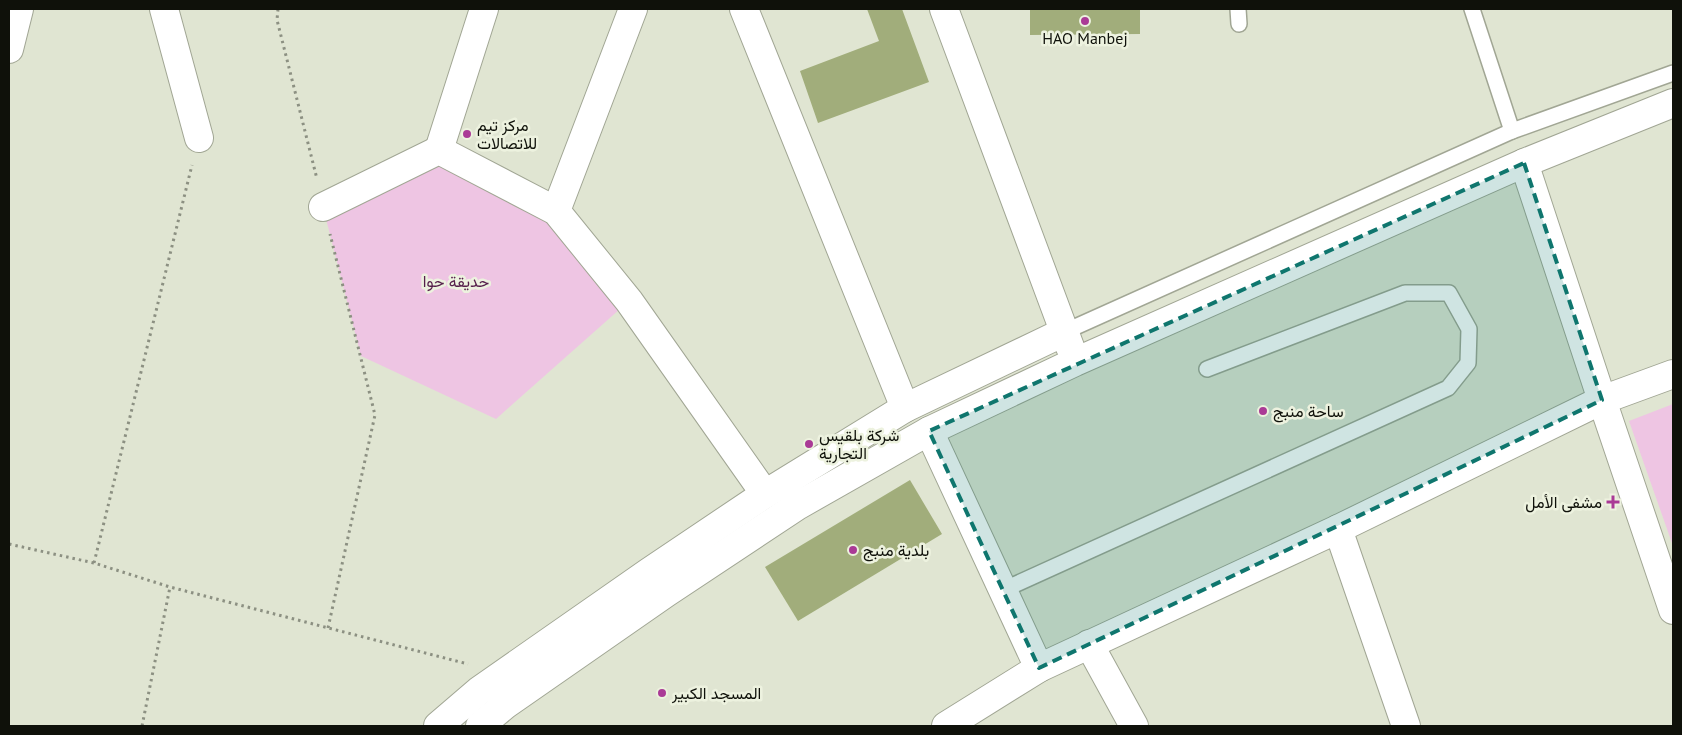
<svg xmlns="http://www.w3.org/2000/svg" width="1682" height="735" font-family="'PT Sans',Vazirmatn,sans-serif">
<rect width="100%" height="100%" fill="#e0e5d2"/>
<g fill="#eec5e3">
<polygon points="439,150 556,211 629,301 496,419 361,356 323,207"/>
<polygon points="1673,404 1673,546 1629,421"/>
</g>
<g fill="#a1ad7b">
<polygon points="867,9 902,9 929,82 818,123 800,71 879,41"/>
<polygon points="1030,9 1140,9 1140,34 1030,35"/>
<polygon points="910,480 942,534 798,621 765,567"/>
</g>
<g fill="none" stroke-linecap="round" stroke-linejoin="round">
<defs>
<g id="lane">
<polyline points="1238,9 1239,24"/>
<polyline points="1472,9 1512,131"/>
<polyline points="1064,332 1512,131 1673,73"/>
<polyline points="1003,590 1448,388 1468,363 1469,329 1449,293 1405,293 1207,369"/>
</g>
<g id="street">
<polyline points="164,9 199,138"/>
<polyline points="9,49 19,9"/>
<polyline points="439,150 484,9"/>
<polyline points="323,207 439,150 556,211 629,301 765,494"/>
<polyline points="556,211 633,9"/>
<polyline points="929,431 1039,668"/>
<polyline points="1338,529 1406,726"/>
<polyline points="1089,644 1134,726"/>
<polyline points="946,726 1039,668 1338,529 1602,400 1673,374"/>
</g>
<polyline id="secondary" points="1524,163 1602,400 1673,610"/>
<g id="primary">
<polyline points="744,9 905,408"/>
<polyline points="944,9 1070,347"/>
<polyline points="438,726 480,690 649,572 765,494 905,408 1064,332"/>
<polyline points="480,726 505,705 666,593 797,506 929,431 1075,362 1524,163 1673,103"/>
</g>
</defs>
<use href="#lane" stroke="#a1a694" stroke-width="18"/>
<use href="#street" stroke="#a1a694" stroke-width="30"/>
<use href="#secondary" stroke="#a1a694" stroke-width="30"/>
<use href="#primary" stroke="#a1a694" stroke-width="30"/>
<g stroke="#8c9082" stroke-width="3" stroke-dasharray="2.5 4" stroke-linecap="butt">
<polyline points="278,9 277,20 317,179"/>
<polyline points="9,544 94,563 170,587 468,664"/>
<polyline points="94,563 192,165"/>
<polyline points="328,628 375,415 330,234"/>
<polyline points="142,726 170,587"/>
</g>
<use href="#lane" stroke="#fff" stroke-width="15"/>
<use href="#street" stroke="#fff" stroke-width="28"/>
<use href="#secondary" stroke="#fff" stroke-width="28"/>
<use href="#primary" stroke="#fff" stroke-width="28"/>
</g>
<path fill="#0f766e" fill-opacity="0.2" stroke="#0f766e" stroke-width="4" stroke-dasharray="10 6" stroke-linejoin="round" d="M1524 163 1602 400 1039 668 929 431Z"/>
<g fill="#aa3a96" stroke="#edf2df" stroke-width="2">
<circle cx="1085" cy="21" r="5"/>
<circle cx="467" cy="134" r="5"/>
<circle cx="1263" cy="411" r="5"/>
<circle cx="809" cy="444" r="5"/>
<path d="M1610.5 494.5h5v5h5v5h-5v5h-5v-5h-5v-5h5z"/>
<circle cx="853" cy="550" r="5"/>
<circle cx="662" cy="693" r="5"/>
</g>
<g text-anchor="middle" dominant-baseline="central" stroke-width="5" stroke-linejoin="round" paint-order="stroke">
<g font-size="16" fill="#0f110a" stroke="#edf2df" text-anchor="start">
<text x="1085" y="38" text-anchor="middle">HAO Manbej</text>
<text x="477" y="125">مركز تيم<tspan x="477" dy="18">للاتصالات</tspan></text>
<text x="1273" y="411">ساحة منبج</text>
<text x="819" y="435">شركة بلقيس<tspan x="819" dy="18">التجارية</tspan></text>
<text x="1602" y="502" text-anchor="end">مشفى اﻷمل</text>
<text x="863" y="550">بلدية منبج</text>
<text x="672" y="693">المسجد الكبير</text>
</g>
<g font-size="16" fill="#561f4b" stroke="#edf2df">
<text x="456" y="281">حديقة حوا</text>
</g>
</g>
<rect width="1682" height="735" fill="none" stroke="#0f110a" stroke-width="20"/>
</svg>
